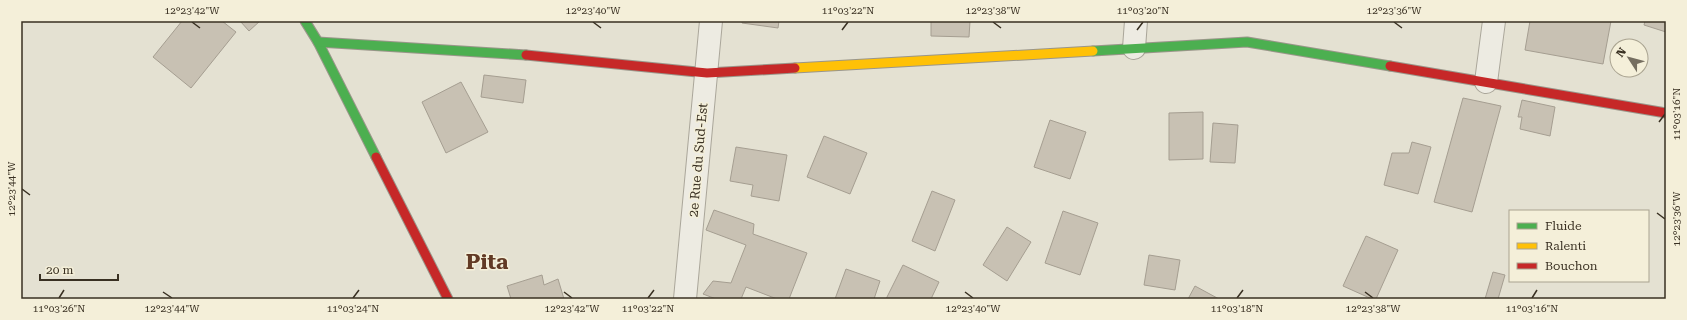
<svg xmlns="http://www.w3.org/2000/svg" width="1687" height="320" font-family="'Roboto Serif',serif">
<rect width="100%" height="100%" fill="#e4e1d2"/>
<g fill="#c8c1b3" stroke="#a59e91">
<polygon points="182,21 222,21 236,32 191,88 153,57"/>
<polygon points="240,21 260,21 249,31"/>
<polygon points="742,21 779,21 778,28 742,23"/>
<polygon points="931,21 970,21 969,37 931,36"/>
<polygon points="1530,21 1611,21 1603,64 1525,50"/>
<polygon points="1645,21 1666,21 1666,32 1644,25"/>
<polygon points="484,75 526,80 523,103 481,97"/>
<polygon points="461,82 488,132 446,153 422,102"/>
<polygon points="1463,98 1501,106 1472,212 1434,202"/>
<polygon points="1522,100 1555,107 1550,136 1520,129 1522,117 1518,117"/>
<polygon points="1203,112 1203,159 1169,160 1169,113"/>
<polygon points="1050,120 1086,132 1070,179 1034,167"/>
<polygon points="1213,123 1238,125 1235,163 1210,162"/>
<polygon points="824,136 867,153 850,194 807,177"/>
<polygon points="1412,142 1431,147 1418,194 1384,185 1392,153 1409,153"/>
<polygon points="736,147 787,155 779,201 751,196 753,185 730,181"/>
<polygon points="932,191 955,200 935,251 912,241"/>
<polygon points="714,210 754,224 753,234 807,253 789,299 777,299 746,287 741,299 716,299 703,294 713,281 731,283 746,245 706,230"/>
<polygon points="1063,211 1098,223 1080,275 1045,263"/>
<polygon points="1007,227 1031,242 1007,281 983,265"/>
<polygon points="1366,236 1398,250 1376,299 1372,299 1343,286"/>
<polygon points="1149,255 1180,260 1175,290 1144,285"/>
<polygon points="903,265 939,282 931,299 886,299"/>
<polygon points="846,269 880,281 874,299 835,299"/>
<polygon points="1493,272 1505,275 1498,299 1485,299"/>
<polygon points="542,275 544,285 558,279 564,299 511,299 507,286"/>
<polygon points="1195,286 1219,299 1188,299"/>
</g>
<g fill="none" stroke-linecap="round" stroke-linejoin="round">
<defs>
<g id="street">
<polyline points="1134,48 1136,21"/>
<polyline points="1486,82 1494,21"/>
<polyline points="685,299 711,21"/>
</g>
<g id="fast">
<polyline points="305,21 318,42 376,157"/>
<polyline points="318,42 526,55"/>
<polyline points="1093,51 1247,42 1390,66"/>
</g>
<polyline id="slow" points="795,68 1093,51"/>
<g id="jam">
<polyline points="526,55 707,73 795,68"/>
<polyline points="1390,66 1666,113"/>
<polyline points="376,157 448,299"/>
</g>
</defs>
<use href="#street" stroke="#aaa69a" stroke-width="24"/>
<use href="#fast" stroke="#9a968a" stroke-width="11"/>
<use href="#slow" stroke="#9a968a" stroke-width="11"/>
<use href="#jam" stroke="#9a968a" stroke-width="11"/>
<use href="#street" stroke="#edebe2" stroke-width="22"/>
<use href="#fast" stroke="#4caf50" stroke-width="9"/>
<use href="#slow" stroke="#ffc107" stroke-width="9"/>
<use href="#jam" stroke="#c62828" stroke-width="9"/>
</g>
<path fill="none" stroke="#393022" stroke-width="1.5" d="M192 22 200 28M593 22 601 28M993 22 1001 28M1394 22 1402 28M842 30 848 22M1137 30 1143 22M1659 122 1665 114M22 189 30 195M1657 213 1665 219M163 292 172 298M564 292 572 298M965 292 973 298M1365 292 1373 298M59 298 64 290M353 298 359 290M648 298 654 290M1237 298 1243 290M1532 298 1537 290"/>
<g text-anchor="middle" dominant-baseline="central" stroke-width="3" stroke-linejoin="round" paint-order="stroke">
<g font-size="13" fill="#393022" stroke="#f4efd9">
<text transform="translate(698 160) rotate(-85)">2e Rue du Sud-Est</text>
</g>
<g font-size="21" font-weight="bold" fill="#623a25" stroke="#f4efd9">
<text x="487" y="262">Pita</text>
</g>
</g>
<rect width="1687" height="320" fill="none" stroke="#f4efd9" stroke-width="44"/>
<rect x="1509" y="210" width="140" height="72" fill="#f4efd9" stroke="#a9a390"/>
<rect x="1517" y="223" width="20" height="6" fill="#4caf50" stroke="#a9a390"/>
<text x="1545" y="230" font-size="12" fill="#393022">Fluide</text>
<rect x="1517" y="243" width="20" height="6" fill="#ffc107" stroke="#a9a390"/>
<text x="1545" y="250" font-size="12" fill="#393022">Ralenti</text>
<rect x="1517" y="263" width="20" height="6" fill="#c62828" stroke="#a9a390"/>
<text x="1545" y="270" font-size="12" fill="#393022">Bouchon</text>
<g transform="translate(1629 58) rotate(306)"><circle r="19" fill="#f4efd9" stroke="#a9a390"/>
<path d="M0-3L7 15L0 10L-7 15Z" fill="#756e60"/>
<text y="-6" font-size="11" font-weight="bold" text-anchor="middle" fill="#393022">N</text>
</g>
<path d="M40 274v6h78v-6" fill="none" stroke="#393022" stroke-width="2"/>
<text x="46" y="274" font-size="12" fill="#393022" stroke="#f4efd9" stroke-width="3" paint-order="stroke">20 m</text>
<rect x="22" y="22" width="1643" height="276" fill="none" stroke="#393022" stroke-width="1.5"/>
<g font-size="10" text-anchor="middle" fill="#393022">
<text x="192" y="14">12°23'42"W</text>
<text x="593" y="14">12°23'40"W</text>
<text x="848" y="14">11°03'22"N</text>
<text x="993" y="14">12°23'38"W</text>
<text x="1143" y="14">11°03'20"N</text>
<text x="1394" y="14">12°23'36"W</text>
<text transform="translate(1676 114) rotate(-90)" y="4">11°03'16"N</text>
<text transform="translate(11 189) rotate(-90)" y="4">12°23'44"W</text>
<text transform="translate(1676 219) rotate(-90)" y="4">12°23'36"W</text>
<text x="59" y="312">11°03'26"N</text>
<text x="172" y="312">12°23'44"W</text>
<text x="353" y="312">11°03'24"N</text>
<text x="572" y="312">12°23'42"W</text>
<text x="648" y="312">11°03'22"N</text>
<text x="973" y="312">12°23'40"W</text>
<text x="1237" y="312">11°03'18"N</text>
<text x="1373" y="312">12°23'38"W</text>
<text x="1532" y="312">11°03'16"N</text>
</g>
</svg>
